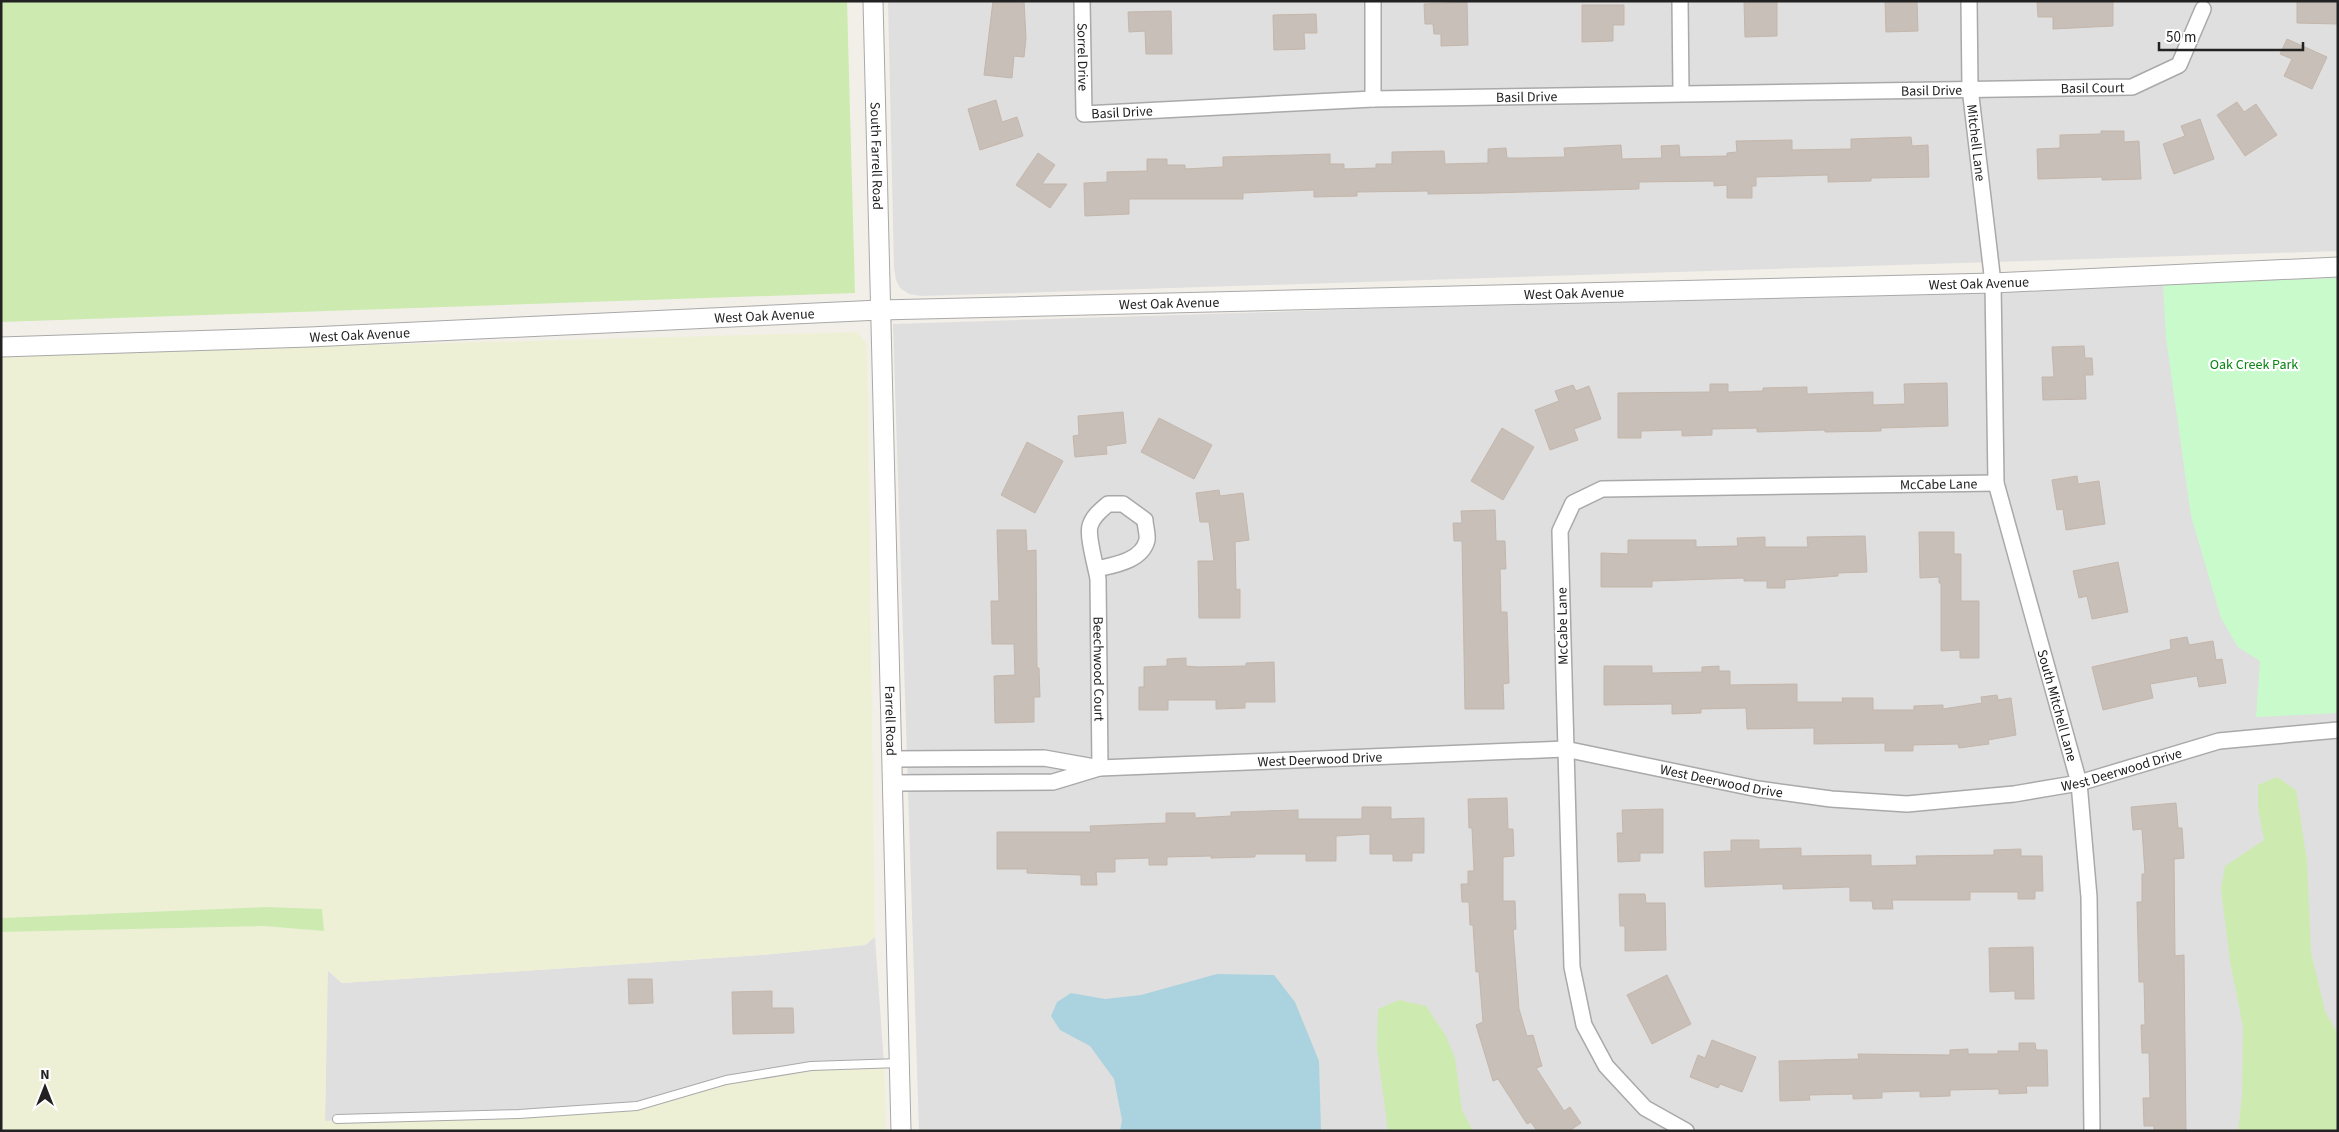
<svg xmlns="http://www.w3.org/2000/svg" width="2339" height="1132" font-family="'Source Sans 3',sans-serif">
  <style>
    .residential { fill: #e0dfdf }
    .farmland { fill: #eef0d5 }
    .grass { fill: #cdebb0 }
    .park { fill: #c8facc }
    .water { fill: #aad3df }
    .building { fill: #c7bfb8; stroke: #c4b6ab }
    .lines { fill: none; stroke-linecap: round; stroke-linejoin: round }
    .service-casing { stroke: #a9a9a9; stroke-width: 10 }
    .minor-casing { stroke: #a9a9a9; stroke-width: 18 }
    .tertiary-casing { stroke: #a9a9a9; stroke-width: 21 }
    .service { stroke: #fff; stroke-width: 8 }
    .minor { stroke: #fff; stroke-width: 15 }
    .tertiary { stroke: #fff; stroke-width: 19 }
    .labels { text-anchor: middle; stroke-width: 4.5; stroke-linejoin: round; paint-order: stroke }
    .street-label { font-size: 14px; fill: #222; stroke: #fff }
    .park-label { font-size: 14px; fill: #0c8416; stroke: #fff }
  </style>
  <rect width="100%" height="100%" fill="#f2efe9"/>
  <path class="residential" d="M888 1H2338V251L921 296 909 294 900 288 896 280 894 268Z
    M2338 278V1131H919L893 324Z
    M875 937 884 1064 637 1106 325 1121 327 970 342 983 761 955 865 945Z"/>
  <path class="farmland" d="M858 332 867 345 875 937 865 945 761 955 342 983 328 970 325 1121 637 1106 726 1080 811 1066 884 1064 886 1131H1V932L263 926 324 931 321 909 266 907 1 918V355Z"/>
  <path class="grass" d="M1 1H847L855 293 1 322Z
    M2277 777 2296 790 2307 860 2311 952 2325 1011 2338 1034V1131H2238L2242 1096 2243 1027 2230 961 2221 889 2225 866 2264 840 2258 808V785Z
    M266 907 322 909 324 931 263 926 1 932V918Z
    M1399 1000 1426 1006 1446 1036 1455 1058 1462 1110 1473 1131H1388L1377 1048 1378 1009Z"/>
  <path class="park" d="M2338 278V713L2256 717 2260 661 2238 647 2221 618 2191 516 2166 338 2163 284Z"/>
  <path class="water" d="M1217 974 1274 975 1295 1002 1319 1061 1321 1131H1120L1122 1120 1114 1079 1090 1046 1060 1030 1051 1016 1057 1002 1071 993 1105 999 1141 995Z"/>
  <path class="building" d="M993 1H1024L1026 38 1024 57 1014 56 1012 78 984 75Z
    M1744 1H1777V36L1745 37Z
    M1885 1H1917L1918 31 1886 32Z
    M2037 1H2113V26L2053 29V17H2038Z
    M2297 1H2338V24L2297 23Z
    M1467 2 1468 45 1441 46V34H1434L1433 24H1425L1424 4Z
    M1582 5H1624V25H1613V41L1582 42Z
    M1171 11 1172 54H1146L1145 31 1129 32 1128 12Z
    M1316 14 1317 33H1304L1305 49 1274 50 1273 15Z
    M2287 39 2327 57 2312 89 2284 76 2292 59 2280 54Z
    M996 100 1002 122 1017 117 1023 136 980 150 968 109Z
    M2237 102 2244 112 2256 104 2277 135 2245 156 2217 115Z
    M2200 119 2214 159 2174 174 2163 144 2185 136 2181 126Z
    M2101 131H2124V142L2139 141 2141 179 2102 180V177L2038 179 2037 149 2060 148V135L2101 134Z
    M1911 137 1912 146 1928 145 1929 177 1871 178V181L1828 182V175L1756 177V186H1752V198H1727V185L1714 186V181L1639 182V189L1489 193 1428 194V191L1357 192V196L1314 197V190L1243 193V199H1129V214L1085 216 1084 183 1107 182V172L1147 171V159H1167V165H1185V169L1223 167V157L1330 154V164H1344V169L1376 168V164H1392V152L1444 151 1445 164 1488 163V149L1506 148 1507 158H1523L1565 157 1564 148 1621 145 1622 159 1662 158 1661 146 1679 145 1680 157 1727 156V153L1737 152 1736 141 1792 140V150L1851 149V139Z
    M1038 153 1055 165 1042 184H1067L1050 208 1016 185Z
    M2084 346 2085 358H2092L2093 375H2085L2086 399 2043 400 2042 377H2054L2052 347Z
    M1947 383 1948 426 1881 428V431L1825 432V430L1757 432V428L1712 429V435L1682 436V430L1641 431V438H1618V393L1710 392V384H1728V392L1763 391V388L1807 387V394L1873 392V405L1905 404 1904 384Z
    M1573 385 1576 391 1589 386 1601 419 1574 429 1578 440 1550 450 1535 410 1559 401 1555 391Z
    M1123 412 1126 443 1106 446 1107 454 1075 457 1073 436 1079 435 1078 416Z
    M1159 418 1212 445 1194 479 1141 452Z
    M1502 428 1534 447 1503 500 1471 481Z
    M1027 442 1063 461 1035 513 1001 495Z
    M2077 476 2078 484 2099 481 2105 524 2066 530 2063 509 2057 510 2052 480Z
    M1219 490 1220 496 1243 493 1249 540 1235 542 1236 590 1240 589V618H1199L1198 561H1214L1209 522H1200L1196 493Z
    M1495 510 1496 541H1505L1506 569H1500L1501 612H1507L1509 683 1503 684 1504 709H1465L1462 541H1454L1453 523H1462L1461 511Z
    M997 530H1026L1027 551 1036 550 1037 668H1039L1040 697H1034V722L995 723 994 676 1015 675 1014 644H992L991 601H999Z
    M1919 532H1954V554H1961V601H1979V658H1960V650L1941 651V583H1939V577L1920 578Z
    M1865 536 1867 572 1838 573V576L1785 580V588H1767V581H1744V578L1652 581V587H1601V553L1628 554V540H1696V547L1738 546 1737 538 1765 537V547H1808L1807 537Z
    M2118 562 2128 612 2092 619 2087 596 2079 598 2073 571Z
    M2187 637 2189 645 2213 641 2216 660 2222 659 2226 683 2199 687 2197 676 2150 684 2153 698 2103 710 2092 667 2171 649 2170 640Z
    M1186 658V666L1198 667 1246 666V663L1274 662 1275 702H1245V708L1216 709V700H1168V710H1139V687H1144V667L1167 666V659Z
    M1604 666H1652V673L1702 672V667L1719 666V671H1730V685L1797 684V702H1843L1842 698H1873V710H1914V706L1943 705V709L1982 703 1981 697 1997 695 1998 700 2011 698 2016 735 1988 740 1989 744 1959 748 1958 744 1913 745V751H1885V743L1814 744V728L1747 729 1746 708 1701 709V713L1672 714V704L1604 705Z
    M1507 798 1508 829H1513L1514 856 1503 857V901H1515L1516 929 1513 930 1519 1009 1527 1036 1533 1035 1542 1066 1536 1068 1564 1111 1570 1107 1581 1123 1569 1131H1537L1531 1122 1527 1124 1498 1079 1493 1081 1476 1025 1483 1022 1479 972H1476L1473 925H1470L1469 902H1462L1461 884H1468V871H1474L1472 828H1469L1468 799Z
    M2176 803 2178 828H2182L2184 858 2174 859 2175 956 2184 955 2186 1131H2154V1126H2144L2143 1098H2150L2149 1053H2142L2141 1025H2145L2144 982H2139L2137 902H2142V874H2145L2142 829 2133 830 2131 807Z
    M1362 807H1391V819L1424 818V853H1412V861H1393V854H1370V834L1336 836V861H1306V854H1255V857L1211 858V856L1167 857V865H1149V858L1115 859V872H1096L1097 885H1081V875L1027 873V869H997V832H1091L1090 826 1166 823V813H1195V818L1231 816V812L1298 810V819H1362Z
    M1663 809V853H1640V861L1618 862 1617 833H1623L1622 810Z
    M1731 840H1759V849L1801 848V856L1871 855V866L1917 865 1916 856 1994 855V850L2021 849V856H2042L2043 891H2035V899H2018V892H1970V900H1892L1893 909H1873L1872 901H1850V887L1783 889V884L1705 887 1704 852 1731 851Z
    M1619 894H1645L1646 903H1665L1666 950 1625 951V926H1620Z
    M2033 947 2034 999H2015V991L1990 992 1989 948Z
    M1667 975 1691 1024 1652 1044 1627 995Z
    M628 979H652L653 1003 629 1004Z
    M772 991V1008H793L794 1033 733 1034 732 992Z
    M1712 1040 1756 1057 1742 1092 1720 1084 1718 1088 1690 1077 1698 1055 1705 1058Z
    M2019 1043H2035L2036 1050H2047L2048 1086H2026L2027 1093 1999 1094V1089L1950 1090V1096L1920 1097V1091L1882 1092V1098L1853 1099V1094L1809 1095 1810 1100 1780 1101 1779 1061 1859 1059 1858 1054 1950 1055V1050L1968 1049V1054H1998V1051H2019Z"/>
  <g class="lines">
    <defs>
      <path id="service" d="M337 1119 519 1114 637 1106 726 1080 811 1066 900 1063"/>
      <g id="minor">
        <path id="s1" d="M1082 1 1084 114 1373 99 2132 87 2179 65 2203 9"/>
        <path d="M1373 1V99"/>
        <path d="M1680 1 1681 93"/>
        <path id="s2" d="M1969 1 1970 88 1993 283 1996 483 2079 783 2089 897 2092 1131"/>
        <path id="s3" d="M1097 569C1114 565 1142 561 1147 540 1148 534 1145 526 1145 520L1123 504H1108C1101 510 1093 516 1090 526 1087 536 1096 567 1098 579L1100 768"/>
        <path id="s4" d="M892 759 1044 758 1100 768 1565 749 1758 789 1831 799 1907 804 2014 794 2079 783 2219 741 2338 730"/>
        <path d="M893 783 1053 782 1096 769"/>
        <path id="s5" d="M1686 1131 1645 1108 1606 1066 1584 1025 1572 967 1560 531 1573 503 1602 489 1996 483"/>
      </g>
      <g id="tertiary">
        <path id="s6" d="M873 1 901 1131"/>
        <path id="s7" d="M1 347 310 337 880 310 1993 283 2338 267"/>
      </g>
    </defs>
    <use href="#service" class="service-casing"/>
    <use href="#minor" class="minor-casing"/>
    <use href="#tertiary" class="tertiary-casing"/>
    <use href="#service" class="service"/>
    <use href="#minor" class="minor"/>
    <use href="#tertiary" class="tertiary"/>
  </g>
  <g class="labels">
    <g class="street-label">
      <text dy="5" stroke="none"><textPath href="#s1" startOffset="56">Sorrel Drive</textPath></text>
      <text dy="5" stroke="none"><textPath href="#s1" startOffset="1122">Basil Court</textPath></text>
      <text dy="5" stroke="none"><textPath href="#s1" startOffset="961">Basil Drive</textPath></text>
      <text dy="5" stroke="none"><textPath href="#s1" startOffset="556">Basil Drive</textPath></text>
      <text dy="5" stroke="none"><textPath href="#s1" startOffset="151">Basil Drive</textPath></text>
      <text dy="5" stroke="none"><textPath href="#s2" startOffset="142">Mitchell Lane</textPath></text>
      <text dy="5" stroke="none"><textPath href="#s6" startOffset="155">South Farrell Road</textPath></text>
      <text dy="5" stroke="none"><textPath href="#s7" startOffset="1979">West Oak Avenue</textPath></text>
      <text dy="5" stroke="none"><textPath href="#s7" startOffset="1574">West Oak Avenue</textPath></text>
      <text dy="5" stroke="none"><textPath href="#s7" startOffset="1169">West Oak Avenue</textPath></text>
      <text dy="5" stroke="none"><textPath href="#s7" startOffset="764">West Oak Avenue</textPath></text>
      <text dy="5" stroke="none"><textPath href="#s7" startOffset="359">West Oak Avenue</textPath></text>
      <text dy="5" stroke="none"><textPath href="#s5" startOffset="1046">McCabe Lane</textPath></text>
      <text transform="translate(1562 626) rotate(-91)" y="5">McCabe Lane</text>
      <text dy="5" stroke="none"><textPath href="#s3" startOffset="296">Beechwood Court</textPath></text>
      <text dy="5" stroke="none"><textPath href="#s2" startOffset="714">South Mitchell Lane</textPath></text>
      <text dy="5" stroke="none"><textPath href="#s6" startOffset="720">Farrell Road</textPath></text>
      <text dy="5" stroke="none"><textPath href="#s4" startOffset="429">West Deerwood Drive</textPath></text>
      <text dy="5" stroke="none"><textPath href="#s4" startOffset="1239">West Deerwood Drive</textPath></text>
      <text dy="5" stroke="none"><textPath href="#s4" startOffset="834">West Deerwood Drive</textPath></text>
    </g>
    <g class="park-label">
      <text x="2254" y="369">Oak Creek Park</text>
    </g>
  </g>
  <rect width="2339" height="1132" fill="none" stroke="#222222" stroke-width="5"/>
  <g transform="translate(45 1087)" stroke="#ffffff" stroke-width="4" paint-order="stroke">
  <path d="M0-4L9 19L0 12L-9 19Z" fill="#222222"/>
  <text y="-8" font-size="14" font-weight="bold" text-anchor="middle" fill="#222222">N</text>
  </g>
  <path d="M2159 42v8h144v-8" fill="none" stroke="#222222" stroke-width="2.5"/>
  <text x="2166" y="42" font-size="15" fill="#222222" stroke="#ffffff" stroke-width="4" paint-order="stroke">50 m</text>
</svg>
